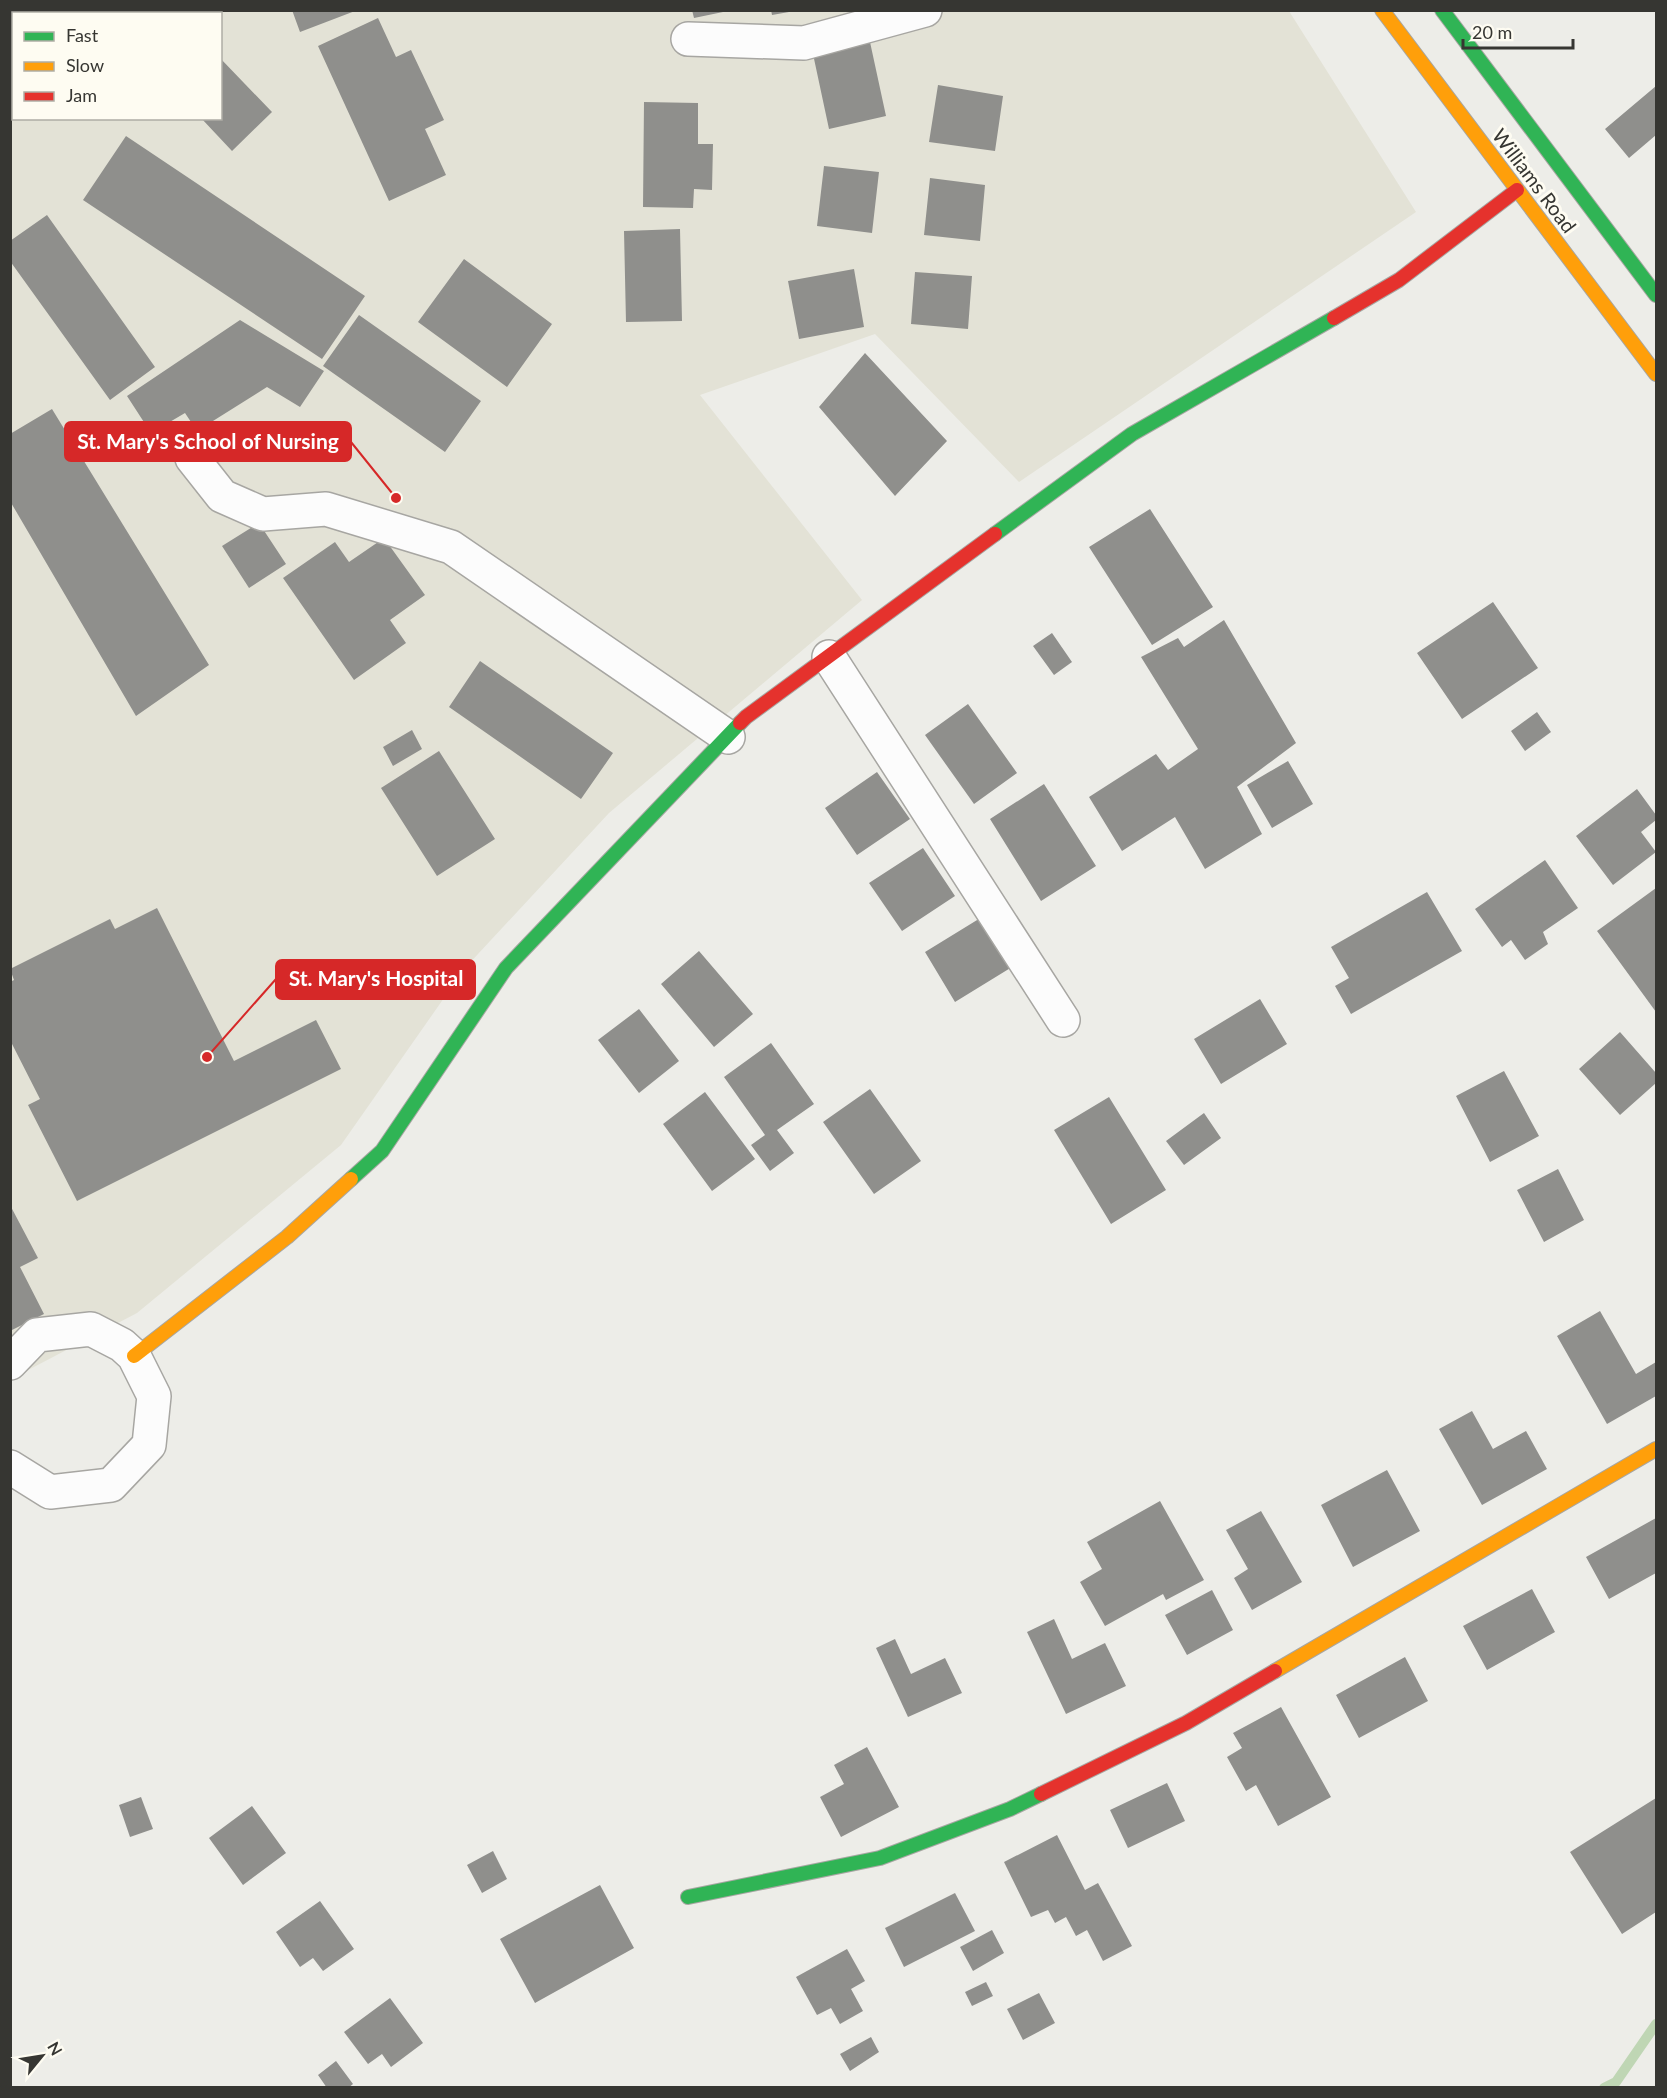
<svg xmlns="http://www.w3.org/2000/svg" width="1667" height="2098" font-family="Lato,sans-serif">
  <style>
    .built { fill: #e3e2d6; fill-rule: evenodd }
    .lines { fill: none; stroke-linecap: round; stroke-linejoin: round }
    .stream { stroke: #bfd6b4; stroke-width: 10 }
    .building { fill: #8f8f8c }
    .street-casing { stroke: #a7a6a2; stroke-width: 36 }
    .fast-casing { stroke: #a7a6a2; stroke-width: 16 }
    .slow-casing { stroke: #a7a6a2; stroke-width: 16 }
    .jam-casing { stroke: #a7a6a2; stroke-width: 16 }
    .street { stroke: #fcfcfc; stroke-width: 33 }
    .fast { stroke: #30b455; stroke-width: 14 }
    .slow { stroke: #ff9f0a; stroke-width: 14 }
    .jam { stroke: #e5322d; stroke-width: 14 }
    .labels { text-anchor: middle; stroke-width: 6; stroke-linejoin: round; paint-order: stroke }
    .street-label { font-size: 20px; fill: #363632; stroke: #fefcf2 }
    .leader { fill: none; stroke: #d62828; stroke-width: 2 }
    .callout-dot { fill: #d62828; stroke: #fefcf2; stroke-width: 2 }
    .callout { fill: #d62828; stroke: #d62828; stroke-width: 2 }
    .callout-label { font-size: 21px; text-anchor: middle; font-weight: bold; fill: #fff }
  </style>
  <rect width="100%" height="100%" fill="#edede8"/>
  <path class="built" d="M11 11H1289L1416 212 1019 482 875 334 700 395 862 600 609 813 465 968 341 1145 137 1313 11 1379ZM14 14H220V118H14Z"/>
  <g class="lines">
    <path class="stream" d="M1604 2088 1616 2082 1656 2024"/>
  </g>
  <path class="building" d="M11 10H94L91 14H14Z
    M154 10H175L177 14H151Z
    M292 10H355V11L300 32Z
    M692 10H723V12L694 18Z
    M771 10H789V12L772 15Z
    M378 18 396 57 411 50 444 120 425 129 446 175 389 201 318 46Z
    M10 30 14 33V84L10 87Z
    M870 42 886 116 829 129 813 54Z
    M220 58 272 112 232 151 201 118H220Z
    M938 85 1003 96 995 151 929 142Z
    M1656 86V135L1629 158 1605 129Z
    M644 102 698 103V144H713L712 190 694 189 693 208 643 207Z
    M126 136 365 296 322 359 83 200Z
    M824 166 879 172 872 233 817 226Z
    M930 178 985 185 980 241 924 235Z
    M47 215 155 367 110 400 10 261V241Z
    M680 229 682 321 626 322 624 231Z
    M464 259 552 324 507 387 418 322Z
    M854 269 864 327 799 339 788 281Z
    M915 272 972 276 968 329 911 324Z
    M359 315 481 401 445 452 323 366Z
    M240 320 324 371 300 407 267 387 197 431 185 413 151 433 127 396Z
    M865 353 947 441 895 496 819 407Z
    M52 409 209 665 136 716 10 501V434Z
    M1150 509 1213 607 1152 645 1089 547Z
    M259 523 286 564 249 588 222 546Z
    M384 538 425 595 390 620 406 643 354 680 283 578 335 542 349 562Z
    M1493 602 1538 668 1462 719 1417 653Z
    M1224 620 1296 743 1237 787 1262 834 1205 869 1175 817 1122 851 1089 797 1156 754 1168 770 1198 749 1141 657 1178 638 1184 647Z
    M1052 633 1072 662 1054 675 1033 646Z
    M480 661 613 753 581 799 449 707Z
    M968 704 1017 773 974 804 925 735Z
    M1537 712 1551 732 1525 751 1511 731Z
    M412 730 422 749 393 766 383 747Z
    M439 751 495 839 437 876 381 788Z
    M1288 761 1313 804 1272 828 1247 785Z
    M877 772 910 819 857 855 825 808Z
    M1044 784 1096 866 1041 901 990 819Z
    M1637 789 1656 815V820L1641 832 1656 852 1613 885 1576 836Z
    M923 848 955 896 902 931 869 883Z
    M1545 860 1578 908 1543 932 1548 944 1525 960 1511 940 1502 947 1475 909Z
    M1656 888V1012L1597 931Z
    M1427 892 1462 951 1351 1014 1335 986 1349 978 1331 947Z
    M157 908 234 1061 316 1020 341 1069 77 1201 28 1105 40 1099 10 1040V982L14 980 10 969 110 919 115 929Z
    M982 917 1012 967 955 1002 925 952Z
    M699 951 753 1014 714 1047 661 984Z
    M1260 999 1287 1044 1221 1084 1194 1039Z
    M639 1009 679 1061 639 1093 598 1040Z
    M1620 1032 1656 1073V1083L1620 1115 1579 1069Z
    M771 1043 814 1104 777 1130 794 1153 770 1171 751 1145 765 1135 724 1077Z
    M1504 1071 1539 1136 1490 1162 1456 1096Z
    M870 1089 921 1161 874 1194 823 1122Z
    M705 1092 755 1159 712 1191 663 1124Z
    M1109 1097 1166 1190 1111 1224 1054 1130Z
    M1204 1113 1221 1138 1184 1165 1166 1141Z
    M1558 1169 1584 1220 1544 1242 1517 1190Z
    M10 1205 38 1258 20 1267 44 1314 10 1331Z
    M1600 1311 1636 1374 1656 1362V1396L1607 1424 1557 1336Z
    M1472 1411 1493 1449 1526 1431 1547 1469 1482 1505 1439 1429Z
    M1387 1470 1420 1531 1353 1567 1321 1505Z
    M1160 1501 1204 1580 1166 1600 1163 1594 1105 1626 1080 1582 1102 1569 1087 1542Z
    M1261 1511 1302 1582 1252 1610 1234 1578 1248 1569 1226 1530Z
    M1656 1518V1573L1609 1599 1586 1557Z
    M1532 1589 1555 1632 1487 1670 1463 1626Z
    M1212 1590 1233 1630 1187 1655 1165 1615Z
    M1054 1619 1072 1659 1105 1643 1126 1686 1066 1714 1027 1632Z
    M895 1639 911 1674 945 1658 962 1693 908 1717 876 1648Z
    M1405 1657 1428 1701 1359 1738 1336 1695Z
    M1281 1707 1331 1797 1278 1826 1256 1785 1246 1791 1227 1757 1242 1748 1233 1733Z
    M867 1747 899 1807 841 1837 820 1797 844 1784 834 1765Z
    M1167 1783 1185 1821 1128 1848 1110 1810Z
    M141 1797 153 1829 130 1837 119 1805Z
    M1656 1798V1912L1622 1934 1570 1852Z
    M252 1806 286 1853 243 1885 209 1838Z
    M1057 1835 1085 1890 1098 1883 1132 1946 1103 1961 1087 1930 1076 1936 1066 1917 1055 1923 1048 1910 1031 1917 1004 1862Z
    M493 1851 507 1879 482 1893 467 1865Z
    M600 1885 634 1948 535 2003 500 1939Z
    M955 1893 975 1931 904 1967 885 1928Z
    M320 1901 354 1949 323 1971 313 1958 300 1967 276 1932Z
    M992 1930 1004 1953 973 1971 960 1947Z
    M847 1949 865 1981 851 1989 863 2011 840 2024 831 2008 817 2015 796 1977Z
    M986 1982 993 1996 972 2006 965 1992Z
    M1039 1993 1055 2023 1023 2040 1007 2009Z
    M390 1998 423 2043 391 2067 382 2054 368 2064 344 2032Z
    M871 2037 879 2052 850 2071 840 2054Z
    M336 2061 353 2084 348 2088H327L318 2075Z"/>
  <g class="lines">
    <defs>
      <path id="street" d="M688 39 804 43 925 10
        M192 458 222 496 263 514 326 509 451 547 728 737
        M829 657 1063 1020
        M10 1363 37 1335 91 1329 122 1345 134 1356 154 1396 149 1445 111 1485 50 1492 10 1467"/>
      <path id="fast" d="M1442 10 1656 295
        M995 534 1132 434 1334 318
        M351 1179 382 1151 506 968 740 723
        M688 1897 880 1858 1010 1809 1041 1794"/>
      <path id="slow" d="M1382 10 1656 374
        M134 1356 287 1237 351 1179
        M1275 1671 1656 1449"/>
      <path id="jam" d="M1334 318 1399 280 1517 190
        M740 723 746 717 995 534
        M1041 1794 1186 1723 1275 1671"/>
    </defs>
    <use href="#street" class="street-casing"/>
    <use href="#fast" class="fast-casing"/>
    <use href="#slow" class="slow-casing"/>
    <use href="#jam" class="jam-casing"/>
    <use href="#street" class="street"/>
    <use href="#fast" class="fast"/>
    <use href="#slow" class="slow"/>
    <use href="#jam" class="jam"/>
  </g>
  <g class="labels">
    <g class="street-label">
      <text transform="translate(1534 181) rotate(53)" y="7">Williams Road</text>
    </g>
  </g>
  <path class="leader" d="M396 498L351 442M207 1057L276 979"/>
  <g class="callout-dot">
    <circle cx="396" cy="498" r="6"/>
    <circle cx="207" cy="1057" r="6"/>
  </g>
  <g class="callout">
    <rect x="65" y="422" width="286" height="39" rx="6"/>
    <rect x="276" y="960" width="199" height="39" rx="6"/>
  </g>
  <g class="callout-label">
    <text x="208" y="449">St. Mary's School of Nursing</text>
    <text x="376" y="986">St. Mary's Hospital</text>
  </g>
  <rect width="1667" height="2098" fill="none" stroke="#363632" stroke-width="24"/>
  <rect x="12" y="12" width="210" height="108" fill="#fefcf2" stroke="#aeada5" stroke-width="1.5"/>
  <rect x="24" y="32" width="30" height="9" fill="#30b455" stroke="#aeada5" stroke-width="1.5"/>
  <text x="66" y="42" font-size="18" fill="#363632">Fast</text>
  <rect x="24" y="62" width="30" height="9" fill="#ff9f0a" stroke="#aeada5" stroke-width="1.5"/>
  <text x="66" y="72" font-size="18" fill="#363632">Slow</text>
  <rect x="24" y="92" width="30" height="9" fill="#e5322d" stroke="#aeada5" stroke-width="1.5"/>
  <text x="66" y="102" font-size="18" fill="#363632">Jam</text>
  <g transform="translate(42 2056) rotate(60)" stroke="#fefcf2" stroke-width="4.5" paint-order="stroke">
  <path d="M0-4.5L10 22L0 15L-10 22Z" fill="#363632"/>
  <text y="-9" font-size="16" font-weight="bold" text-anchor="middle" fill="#363632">N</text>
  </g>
  <path d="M1463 39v9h110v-9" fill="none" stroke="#363632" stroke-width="3"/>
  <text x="1472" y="39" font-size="18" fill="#363632" stroke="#fefcf2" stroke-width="4.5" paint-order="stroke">20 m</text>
</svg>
